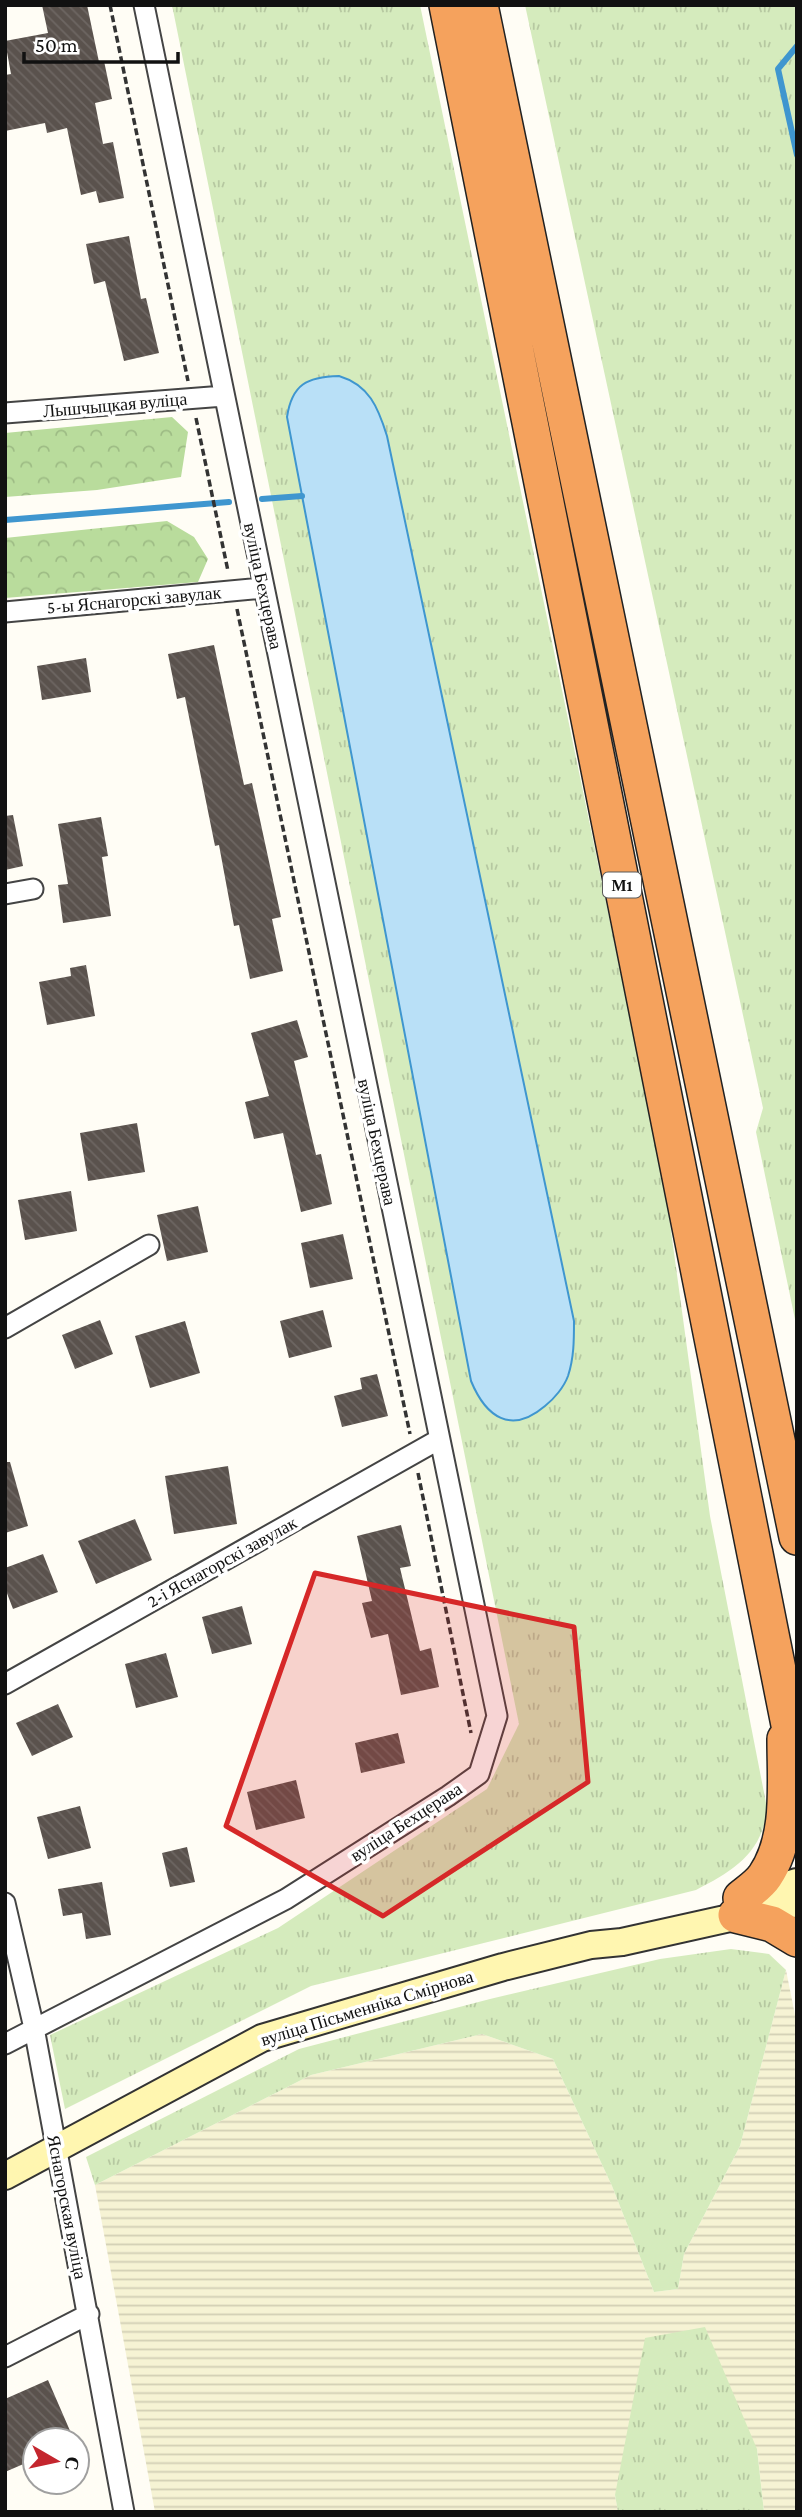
<svg xmlns="http://www.w3.org/2000/svg" width="802" height="2517" font-family="'Crimson Pro',serif">
  <style>
    .farmland { fill: url(#farmland-rules) }
    .grass { fill: url(#grass-tufts) }
    .forest { fill: url(#forest-crowns) }
    .water { fill: #b9e0f7; stroke: #3f96cf; stroke-width: 2 }
    .lines { fill: none; stroke-linecap: round; stroke-linejoin: round }
    .stream { stroke: #3f96cf; stroke-width: 6 }
    .building { fill: url(#building-back-hatch) }
    .street-casing { stroke: #444; stroke-width: 23 }
    .secondary-casing { stroke: #333; stroke-width: 30 }
    .highway-casing { stroke: #222; stroke-width: 38 }
    .path { stroke: #333; stroke-width: 3.5; stroke-dasharray: 7 3.5; stroke-linecap: butt }
    .street { stroke: #fff; stroke-width: 19 }
    .secondary { stroke: #fff6b0; stroke-width: 26 }
    .highway { stroke: #f5a25d; stroke-width: 35 }
    .marked { fill: #d62828; fill-opacity: 0.2; stroke: #d62828; stroke-width: 5; stroke-linejoin: round }
    .labels { text-anchor: middle; stroke-width: 7; stroke-linejoin: round; paint-order: stroke }
    .shield { fill: #fff; stroke: #585858; stroke-width: 2 }
    .shield-label { font-size: 16px; font-weight: bold; fill: #111 }
    .street-label { font-size: 18px; fill: #111; stroke: #fff }
  </style>
  <defs>
    <pattern id="farmland-rules" width="6" height="5" patternUnits="userSpaceOnUse" patternTransform="scale(1.75)"><rect width="6" height="5" fill="#f6f3d4"/><path d="M0 2.5h6" fill="none" stroke="#d2cfb5"/></pattern>
    <pattern id="grass-tufts" width="24" height="20" patternUnits="userSpaceOnUse" patternTransform="scale(1.75)"><rect width="24" height="20" fill="#d5ebbd"/><path d="M3 7l-1-3M5 7V3M7 7l1-3M15 17l-1-3M17 17v-4M19 17l1-3" fill="none" stroke="#b6c8a1"/></pattern>
    <pattern id="forest-crowns" width="20" height="18" patternUnits="userSpaceOnUse" patternTransform="scale(1.75)"><rect width="20" height="18" fill="#b9dc9c"/><path d="M2 6a3 3 0 1 1 6 0M12 15a3 3 0 1 1 6 0" fill="none" stroke="#9ebc85"/></pattern>
    <pattern id="building-back-hatch" width="6" height="6" patternUnits="userSpaceOnUse" patternTransform="scale(1.75)"><rect width="6" height="6" fill="#5a524d"/><path d="M-1 5l2 2M0 0l6 6M5-1l2 2" fill="none" stroke="#6d6662"/></pattern>
  </defs>
  <rect width="100%" height="100%" fill="#fffdf5"/>
  <path class="farmland" d="M786 1970 797 2025V2512H764L757 2449 615 2495 618 2512H155L95 2185 311 2075 482 2034 553 2059 612 2186 654 2292 678 2289 684 2254 740 2146Z"/>
  <path class="grass" d="M172 5H420L665 1187 710 1516 767 1808C763 1853 733 1871 696 1890L311 1986 65 2109 50 2035 278 1928 487 1789 519 1724Z
    M525 5H797V1329L756 1132 763 1108Z
    M731 1949 769 1954 786 1970 740 2146 684 2254 678 2289 654 2292 612 2186 553 2059 482 2034 311 2075 95 2185 86 2157 299 2049 490 1999 660 1959Z
    M705 2327 757 2449 764 2512H618L615 2495 645 2338Z"/>
  <path class="forest" d="M172 417 188 432 181 477 97 490 5 497V433Z
    M167 521 194 537 208 559 198 582 5 598V538Z"/>
  <path class="water" d="M339 376C369 385 378 407 387 436L574 1321C574 1340 574 1358 568 1376 564 1387 554 1399 545 1406 511 1435 486 1417 471 1381L287 417C292 384 307 377 339 376Z"/>
  <g class="lines">
    <path class="stream" d="M797 46 778 69 797 155
      M262 499 302 496
      M5 520 229 502"/>
  </g>
  <path class="building" d="M42 5H87L99 62 104 61 112 99 95 103 103 144 113 142 124 198 99 203 96 191 81 195 67 128 47 133 45 123 5 131V75L11 74 5 41 48 33Z
    M129 236 141 299 146 298 159 353 124 361 105 281 94 284 86 244Z
    M214 645 244 785 252 783 281 917 272 919 283 971 250 979 239 925 234 926 219 845 215 846 185 697 177 699 168 654Z
    M86 658 91 692 42 700 37 666Z
    M13 815 23 866 5 870V816Z
    M101 817 108 856 102 857 111 916 63 923 58 885 68 884 58 824Z
    M86 965 95 1016 47 1025 39 982 71 976 70 968Z
    M297 1020 308 1057 294 1061 316 1155 321 1154 332 1204 301 1212 283 1133 254 1139 245 1102 269 1096 251 1033Z
    M137 1123 145 1172 88 1181 80 1133Z
    M71 1191 77 1231 25 1240 18 1200Z
    M198 1206 208 1252 167 1261 157 1215Z
    M343 1234 353 1279 310 1288 301 1243Z
    M323 1310 332 1347 289 1358 280 1321Z
    M100 1320 113 1354 75 1369 62 1335Z
    M185 1321 200 1373 150 1388 135 1336Z
    M377 1374 388 1416 342 1427 334 1396 362 1389 360 1378Z
    M5 1462H10L28 1526 5 1533Z
    M228 1466 237 1524 174 1534 165 1476Z
    M135 1519 152 1560 96 1584 78 1541Z
    M401 1525 411 1566 400 1568 420 1651 431 1648 439 1687 401 1695 388 1634 371 1638 362 1603 372 1601 357 1536Z
    M43 1554 58 1592 13 1609 5 1588V1568Z
    M242 1606 252 1644 212 1654 202 1617Z
    M166 1653 178 1697 136 1708 125 1664Z
    M58 1704 73 1737 32 1756 16 1723Z
    M398 1733 405 1763 361 1773 355 1743Z
    M296 1780 305 1818 256 1830 247 1792Z
    M80 1806 91 1848 48 1859 37 1817Z
    M187 1847 195 1882 170 1887 162 1853Z
    M102 1882 111 1935 86 1939 82 1913 63 1916 58 1889Z
    M48 2380 74 2440H35V2459L5 2472V2399Z"/>
  <g class="lines">
    <defs>
      <path id="street" d="M5 413 224 396
        M5 612 263 588
        M5 894 33 889
        M5 1328 149 1245
        M5 1684 438 1440
        M5 1903 34 2028 124 2512
        M5 2044 286 1899 448 1796 479 1774 497 1716 144 5
        M5 2357 89 2314"/>
      <path id="secondary" d="M746 1897 797 1882
        M5 2176 262 2038 503 1967 591 1945 622 1942 797 1903"/>
      <path id="highway" d="M447 5 797 1765
        M480 5 797 1537
        M741 1898C748 1892 759 1885 765 1876 791 1838 785 1784 785 1739
        M736 1915 772 1924 797 1939"/>
    </defs>
    <use href="#street" class="street-casing"/>
    <use href="#secondary" class="secondary-casing"/>
    <use href="#highway" class="highway-casing"/>
    <path class="path" d="M110 5 188 381
      M196 418 228 571
      M237 609 410 1434
      M418 1473 471 1733"/>
    <use href="#street" class="street"/>
    <use href="#secondary" class="secondary"/>
    <use href="#highway" class="highway"/>
  </g>
  <path class="marked" d="M315 1573 574 1627 588 1782 383 1916 226 1826Z"/>
  <g class="labels">
    <rect class="shield" x="603" y="872.5" width="38" height="25" rx="5"/>
    <g class="shield-label">
      <text x="622" y="891">М1</text>
    </g>
    <g class="street-label">
      <text transform="translate(115 405) rotate(-5)" y="6">Лышчыцкая вуліца</text>
      <text transform="translate(263 586) rotate(78)" y="6">вуліца Бехцерава</text>
      <text transform="translate(134 600) rotate(-5)" y="6">5-ы Яснагорскі завулак</text>
      <text transform="translate(377 1142) rotate(78)" y="6">вуліца Бехцерава</text>
      <text transform="translate(222 1562) rotate(-29)" y="6">2-і Яснагорскі завулак</text>
      <text transform="translate(406 1822) rotate(-33)" y="6">вуліца Бехцерава</text>
      <text transform="translate(367 2008) rotate(-17)" y="6">вуліца Пісьменніка Смірнова</text>
      <text transform="translate(67 2207) rotate(79)" y="6">Яснагорская вуліца</text>
    </g>
  </g>
  <rect width="802" height="2517" fill="none" stroke="#111111" stroke-width="14"/>
  <g transform="translate(56 2461) rotate(99)"><circle r="33" fill="#ffffff" stroke="#a0a0a0" stroke-width="2"/>
  <path d="M0-5L12 26L0 18L-12 26Z" fill="#c4262e"/>
  <text y="-10" font-size="19" font-weight="bold" text-anchor="middle" fill="#111111">С</text>
  </g>
  <path d="M24 52v10h154v-10" fill="none" stroke="#111111" stroke-width="3.5"/>
  <text x="35" y="52" font-size="21" fill="#111111" stroke="#ffffff" stroke-width="5" paint-order="stroke">50 m</text>
</svg>
